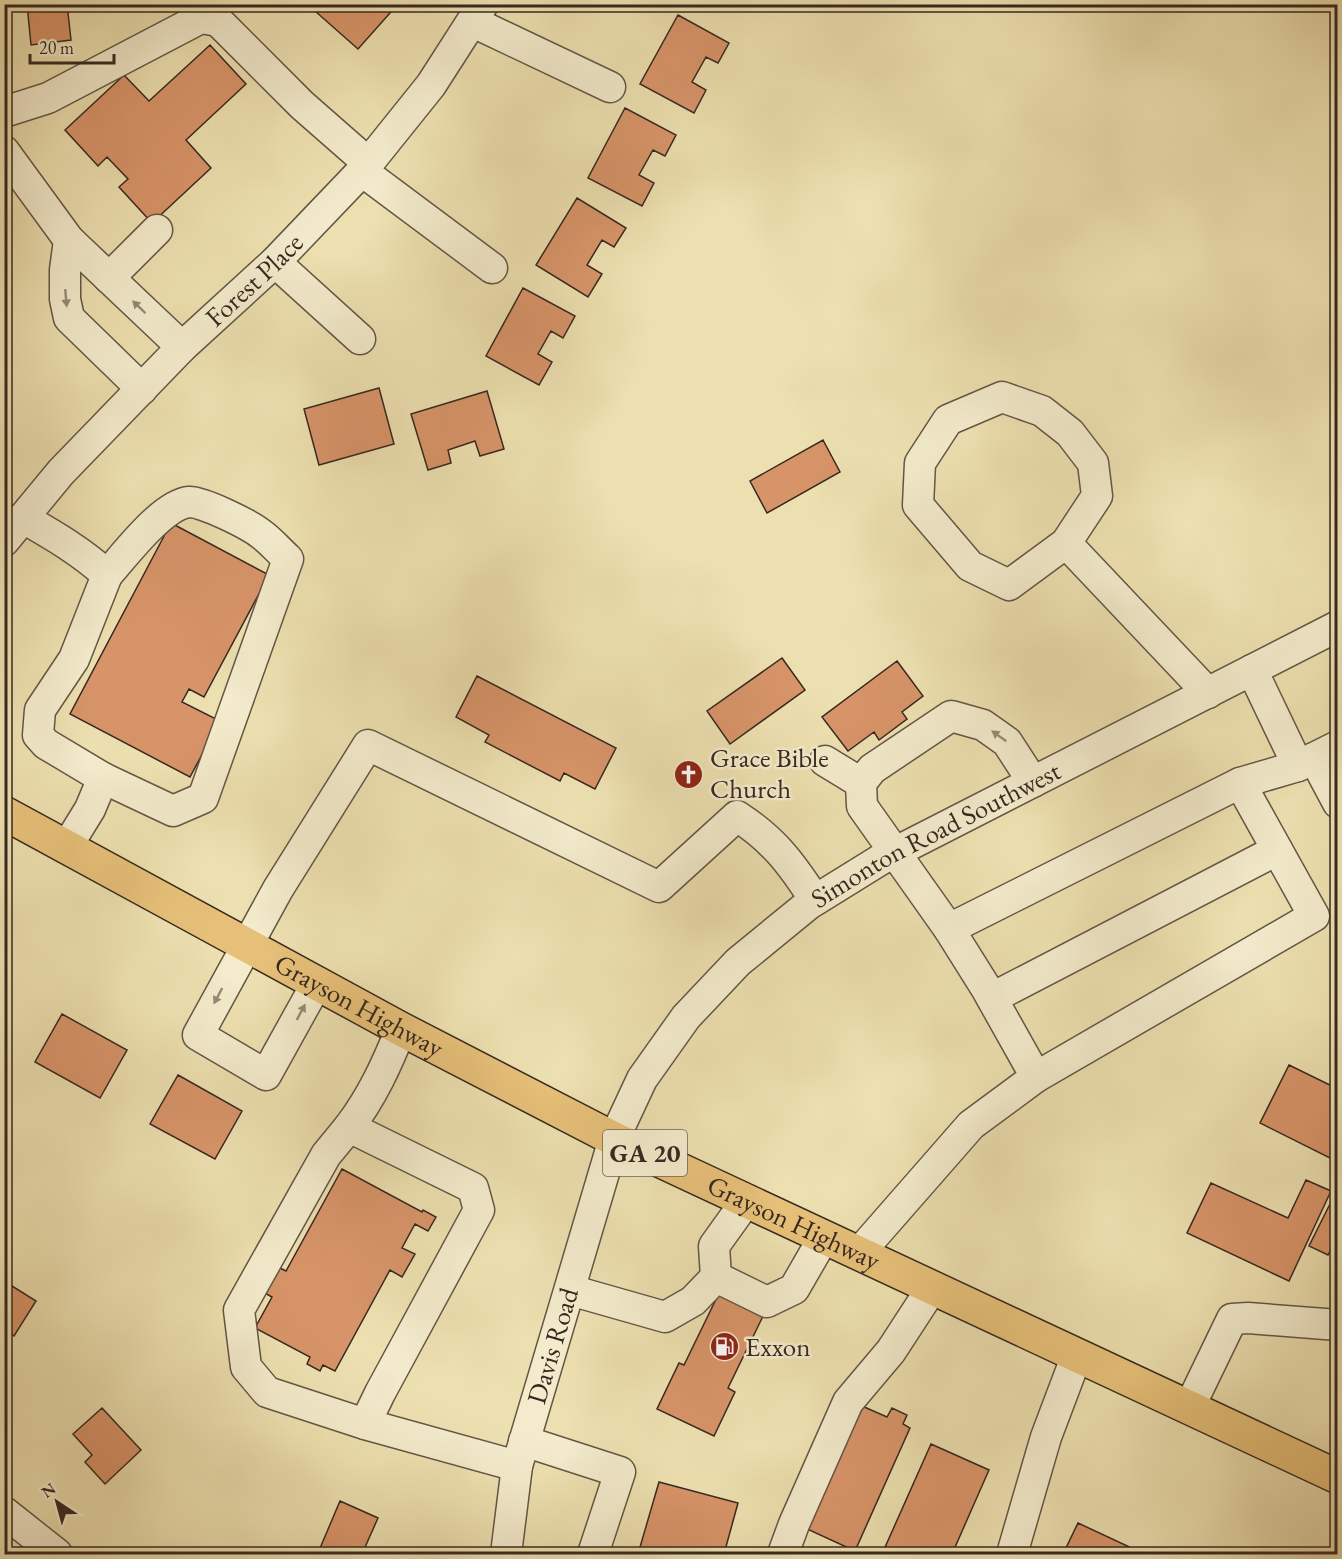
<svg xmlns="http://www.w3.org/2000/svg" width="1342" height="1559" font-family="'EB Garamond',serif">
  <style>
    .building { fill: #d89469; stroke: #362821; stroke-width: 1.5 }
    .lines { fill: none; stroke-linecap: round; stroke-linejoin: round }
    .minor-casing { stroke: #645645; stroke-width: 33 }
    .major-casing { stroke: #362821; stroke-width: 36 }
    .minor { stroke: #f3ebcc; stroke-width: 30 }
    .major { stroke: #e6c078; stroke-width: 33 }
    .oneway { fill: #948a76 }
    .labels { text-anchor: middle; stroke-width: 5; stroke-linejoin: round; paint-order: stroke }
    .shield { fill: #f3ebcc; stroke: #6f6254; stroke-width: 1.5 }
    .shield-label { font-size: 26px; font-weight: bold; fill: #362821 }
    .street-label { font-size: 27px; fill: #362821; stroke: #f3ebcc }
    .poi-label { font-size: 27px; fill: #362821; stroke: #f3ebcc; text-anchor: start }
  </style>
  <rect width="100%" height="100%" fill="#ede0b0"/>
  <filter id="stains"><feTurbulence type="fractalNoise" baseFrequency=".00333" numOctaves="4"/><feColorMatrix values="0 0 0 0 .2 0 0 0 0 .09 0 0 0 0 .02 0 0 0 .5 -.17"/></filter>
  <radialGradient id="worn" r=".72"><stop offset=".6" stop-color="#630" stop-opacity="0"/><stop offset="1" stop-color="#630" stop-opacity=".3"/></radialGradient>
  <path class="building" d="M27 4H67L71 40 31 45Z
    M321 4H398L358 49 315 11Z
    M678 15 729 43 718 63 706 57 692 82 706 90 694 113 640 84Z
    M210 45 246 84 186 140 211 168 152 223 119 187 128 179 107 157 98 166 65 130 124 75 149 101Z
    M625 108 676 135 665 156 653 150 639 175 654 183 642 206 588 178Z
    M577 198 626 228 614 247 602 240 587 265 602 274 588 297 536 265Z
    M523 288 575 316 563 338 551 331 538 354 552 362 539 385 486 356Z
    M379 388 394 444 319 465 304 409Z
    M487 391 504 449 480 456 475 441 448 450 451 463 428 470 411 414Z
    M823 440 840 472 767 513 750 481Z
    M171 523 269 575 204 697 189 689 182 702 220 721 190 777 70 714Z
    M782 658 805 690 730 744 707 711Z
    M897 661 923 696 902 712 907 719 879 740 874 732 848 751 822 717Z
    M477 676 616 748 595 789 564 773 560 781 485 742 489 735 456 717Z
    M62 1014 127 1050 100 1098 35 1062Z
    M1289 1065 1338 1089V1162L1260 1123Z
    M178 1075 242 1111 215 1159 150 1124Z
    M342 1169 422 1212 423 1210 436 1217 428 1231 415 1224 402 1248 415 1254 402 1277 390 1270 335 1371 323 1365 320 1371 307 1364 310 1357 255 1328 272 1297 256 1288 270 1263 286 1271Z
    M1306 1180 1331 1191 1289 1281 1187 1233 1211 1183 1288 1218Z
    M1334 1196 1338 1197V1238L1328 1255 1309 1246Z
    M4 1281 36 1301 14 1336 4 1330Z
    M721 1289 766 1310 728 1388 735 1392 714 1436 657 1409 679 1363 684 1365Z
    M862 1406 887 1417 892 1408 907 1415 903 1424 910 1428 855 1551 807 1529Z
    M102 1408 141 1450 105 1484 85 1462 92 1455 73 1434Z
    M931 1444 989 1470 952 1554H882Z
    M659 1482 738 1503 724 1554H638Z
    M340 1501 378 1518 362 1554H322L318 1553Z
    M1078 1523 1136 1550 1133 1554H1063Z"/>
  <g class="lines">
    <defs>
      <g id="minor">
        <path d="M473 22 610 87"/>
        <path d="M4 112 48 98 201 18 218 21 302 105 367 162"/>
        <path d="M4 151 69 240 182 347"/>
        <path d="M362 171 492 268"/>
        <path d="M69 240 65 270V299L69 318 142 389"/>
        <path d="M275 262 360 339"/>
        <path d="M109 278 157 230"/>
        <path d="M23 518C53 535 82 552 107 575L74 659 40 710 38 735 46 744 103 778 90 809 66 848"/>
        <path id="s1" d="M4 541 61 472 182 347 275 262 362 171 431 85 483 4"/>
        <path d="M1066 543 1097 496 1093 463 1070 433 1042 411 1002 397 948 420 920 463 918 505 970 566 1009 585 1066 543 1208 693"/>
        <path d="M1252 670 1298 766 1338 746"/>
        <path d="M1314 758 1338 803"/>
        <path d="M825 761 861 783"/>
        <path d="M103 778 173 811 203 798 288 559C279 551 271 541 261 534 250 525 202 501 189 502 162 505 125 555 107 575"/>
        <path d="M1033 782 1007 742 983 725 951 716 872 769 861 783 862 806 949 929 1240 783 1298 766"/>
        <path d="M317 983 266 1075 198 1035 278 889 368 745 659 887 737 816C774 840 791 863 815 900"/>
        <path d="M992 998 1277 850"/>
        <path d="M401 1029C387 1064 372 1097 349 1127L473 1188 479 1210 380 1393 365 1424 517 1466"/>
        <path d="M1036 1077 1314 916 1240 783"/>
        <path d="M349 1127 326 1155 239 1310 246 1367 267 1392 365 1424"/>
        <path d="M859 1253 971 1125 1036 1077 986 988 949 929"/>
        <path d="M716 1277 714 1246 747 1200"/>
        <path d="M570 1290 665 1317 693 1301 716 1277 767 1302 794 1289 824 1237"/>
        <path d="M1189 1408 1232 1319 1248 1318 1338 1325"/>
        <path d="M524 1441 620 1472 593 1554"/>
        <path d="M4 1512 57 1554"/>
        <path id="s2" d="M506 1554 517 1466 614 1139 642 1079 686 1017 738 962 809 904 880 860 1338 626"/>
        <path d="M783 1554 794 1524 848 1402 891 1351 932 1288"/>
        <path d="M1012 1554 1046 1437 1077 1355"/>
      </g>
      <g id="major">
        <path id="s3" d="M4 813 401 1029 614 1139 1338 1477"/>
      </g>
    </defs>
    <use href="#minor" class="minor-casing"/>
    <use href="#major" class="major-casing"/>
    <use href="#minor" class="minor"/>
    <use href="#major" class="major"/>
  </g>
  <defs><path id="oneway-solid" d="M-6-.8H1V-3.2L6.5 0L1 3.2V.8H-6Z" transform="scale(1.5)"/></defs>
  <g class="oneway">
    <use href="#oneway-solid" transform="translate(66 298) rotate(85)"/>
    <use href="#oneway-solid" transform="translate(139 307) rotate(-136)"/>
    <use href="#oneway-solid" transform="translate(999 736) rotate(-144)"/>
    <use href="#oneway-solid" transform="translate(218 996) rotate(118)"/>
    <use href="#oneway-solid" transform="translate(301 1012) rotate(-62)"/>
  </g>
  <defs>
    <symbol id="church-disc" viewBox="-11 -11 22 22"><circle r="9.5" fill="#8f2418" stroke="#f3ebcc"/><path d="M-1.2-6h2.4v3.5h3.3v2.4h-3.3V6h-2.4V-.1h-3.3v-2.4h3.3Z" fill="#fff"/></symbol>
    <symbol id="fuel-disc" viewBox="-11 -11 22 22"><circle r="9.5" fill="#8f2418" stroke="#f3ebcc"/><path d="M-5.5-6h7V0h2V4h1.3V-2.5L3-4.5l.8-.8L6-3V5H2.5V1h-1V6h-7ZM-4.2-4.7v3.2H.2V-4.7Z" fill="#fff"/></symbol>
  </defs>
  <g fill-rule="evenodd">
    <use href="#church-disc" x="672" y="758" width="33" height="33"/>
    <use href="#fuel-disc" x="708" y="1330" width="33" height="33"/>
  </g>
  <g class="labels">
    <rect class="shield" x="603" y="1130" width="84" height="46" rx="4.5"/>
    <g class="shield-label">
      <text x="645" y="1162">GA 20</text>
    </g>
    <g class="street-label">
      <text dy="9" stroke="none"><textPath href="#s1" startOffset="362">Forest Place</textPath></text>
      <text dy="9" stroke="none"><textPath href="#s2" startOffset="884">Simonton Road Southwest</textPath></text>
      <text dy="9" stroke="none"><textPath href="#s3" startOffset="404">Grayson Highway</textPath></text>
      <text dy="9" stroke="none"><textPath href="#s3" startOffset="890">Grayson Highway</textPath></text>
      <text dy="9" stroke="none"><textPath href="#s2" startOffset="214">Davis Road</textPath></text>
    </g>
    <g class="poi-label">
      <text x="710" y="767">Grace Bible<tspan x="710" dy="31">Church</tspan></text>
      <text x="745" y="1356">Exxon</text>
    </g>
  </g>
  <rect width="1342" height="1559" fill="none" stroke="#ede0b0" stroke-width="24"/>
  <rect x="6" y="6" width="1330" height="1547" fill="none" stroke="#362821" stroke-width="3"/>
  <rect x="12" y="12" width="1318" height="1535" fill="none" stroke="#362821" stroke-width="1.5"/>
  <g transform="translate(57 1502) rotate(324)" stroke="#f3ebcc" stroke-width="4.5" paint-order="stroke">
  <path d="M0-4.5L10 22L0 15L-10 22Z" fill="#362821"/>
  <text y="-9" font-size="16" font-weight="bold" text-anchor="middle" fill="#362821">N</text>
  </g>
  <path d="M30 54v9h84v-9" fill="none" stroke="#362821" stroke-width="3"/>
  <text x="39" y="54" font-size="18" fill="#362821" stroke="#f3ebcc" stroke-width="4.5" paint-order="stroke">20 m</text>
  <rect width="100%" height="100%" filter="url(#stains)"/>
  <rect width="100%" height="100%" fill="url(#worn)"/>
</svg>
